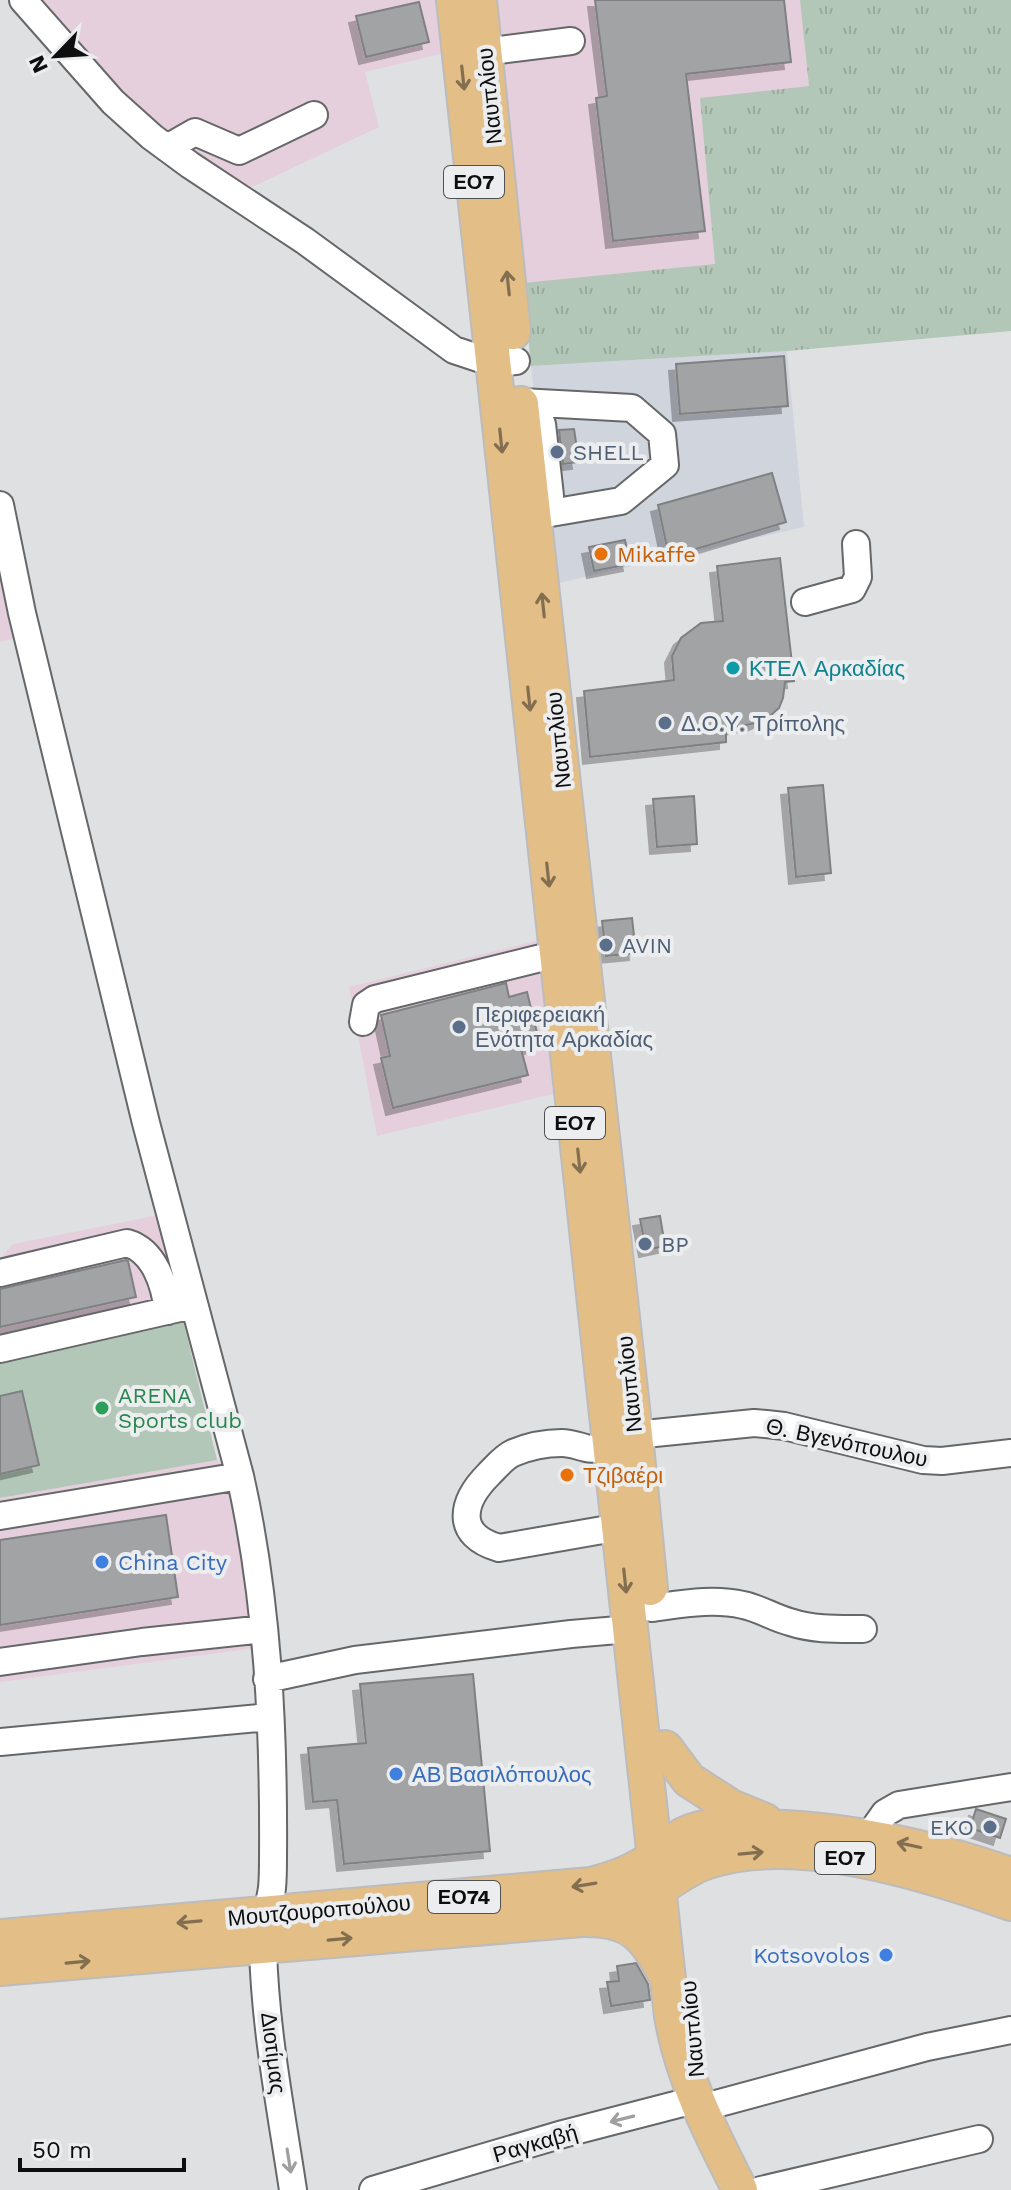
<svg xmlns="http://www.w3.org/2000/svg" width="1011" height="2190" font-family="'Work Sans',sans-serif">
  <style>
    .commercial { fill: #e5cfdc }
    .built { fill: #cfd4dd }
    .grass { fill: url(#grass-tufts) }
    .pitch { fill: #b2c7b7 }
    .building { fill: #a2a3a5; stroke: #7f8082; stroke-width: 2; filter: url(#shadow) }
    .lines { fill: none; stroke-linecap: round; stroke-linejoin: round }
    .minor-casing { stroke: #666769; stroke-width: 30 }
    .major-casing { stroke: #bcbcbc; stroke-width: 38 }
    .minor { stroke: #fff; stroke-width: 26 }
    .major { stroke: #e3be86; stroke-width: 34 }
    .oneway { stroke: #836f50 }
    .oneway2 { stroke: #9f9f9f }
    .service-dot { fill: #5c6f8a; stroke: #ecedef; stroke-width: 3 }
    .food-dot { fill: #e8710a; stroke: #ecedef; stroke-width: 3 }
    .culture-dot { fill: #0f9aa8; stroke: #ecedef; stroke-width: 3 }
    .leisure-dot { fill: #2e9e5b; stroke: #ecedef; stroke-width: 3 }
    .shop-dot { fill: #3f7fe0; stroke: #ecedef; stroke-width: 3 }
    .labels { text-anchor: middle; stroke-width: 8; stroke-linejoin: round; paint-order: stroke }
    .shield { fill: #ecedef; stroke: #515152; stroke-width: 2 }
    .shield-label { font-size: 20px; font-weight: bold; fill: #0e0e0f }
    .street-label { font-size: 22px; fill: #0e0e0f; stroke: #ecedef }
    .service-label { font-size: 22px; fill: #4e5e75; stroke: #ecedef; text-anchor: start }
    .food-label { font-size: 22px; fill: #c56008; stroke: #ecedef; text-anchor: start }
    .culture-label { font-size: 22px; fill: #0d838f; stroke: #ecedef; text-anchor: start }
    .leisure-label { font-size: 22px; fill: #27864d; stroke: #ecedef; text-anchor: start }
    .shop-label { font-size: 22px; fill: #366cbe; stroke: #ecedef; text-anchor: start }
  </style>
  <defs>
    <pattern id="grass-tufts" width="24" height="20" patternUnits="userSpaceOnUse" patternTransform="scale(2)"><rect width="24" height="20" fill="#b2c7b7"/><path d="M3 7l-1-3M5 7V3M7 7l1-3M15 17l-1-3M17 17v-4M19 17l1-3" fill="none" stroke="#98aa9c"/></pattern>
    <filter id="shadow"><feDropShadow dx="-7" dy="7" stdDeviation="0" flood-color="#0004"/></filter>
  </defs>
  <rect width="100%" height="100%" fill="#dfe0e2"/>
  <path class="commercial" d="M42 0H800L810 86 701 99 715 264 523 284 444 53 365 72 379 127 246 190 158 125 127 98 86 53Z
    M0 532 21 637 0 642Z
    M540 940 557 1093 377 1136 349 987Z
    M158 1215 183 1320 0 1357V1259L13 1244Z
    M217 1460 225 1466 246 1547 256 1648 0 1682V1498Z"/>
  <path class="built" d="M787 351 804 527 554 584 531 366Z"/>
  <path class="grass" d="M800 0H1011V331L787 351 531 366 523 283 715 264 700 98 809 86Z"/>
  <path class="pitch" d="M183 1320 217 1460 0 1498V1357Z"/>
  <path class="building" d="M595 0H784L791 62 686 74 705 231 613 241 596 98 607 96Z
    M419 2 429 42 366 57 356 16Z
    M784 356 788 406 680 414 676 364Z
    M574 429 579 462 563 464 559 430Z
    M772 473 786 522 669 557 658 505Z
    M625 540 630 564 594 571 589 547Z
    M780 558 794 681 785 682 783 698 779 708 770 716 756 723 726 729V742L590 757 584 691 674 680 672 656 681 638 701 623 723 621 717 566Z
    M823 785 831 873 796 877 788 788Z
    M694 796 697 844 657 847 653 799Z
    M632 918 636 953 606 956 602 921Z
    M506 983 509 997 527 992 540 1045 521 1049 528 1075 393 1108 381 1058 390 1056 381 1015Z
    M660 1216 665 1246 646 1250 640 1219Z
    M126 1260 128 1261 136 1297 0 1327V1289Z
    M22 1391 39 1465 0 1474V1396Z
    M166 1515 178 1597 0 1625V1540Z
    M473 1674 490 1851 344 1864 337 1800 313 1802 308 1748 366 1743 360 1684Z
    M976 1809 1006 1819 1000 1838 970 1828Z
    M636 1963 648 1984 650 2000 611 2006 607 1982 619 1981 617 1966Z"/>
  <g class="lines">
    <defs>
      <path id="minor" d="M23 0 113 102 152 137 190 165 305 241 454 350 493 363 516 361
        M484 52 571 41
        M167 148 195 132 239 151 314 115
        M521 402 632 408 662 434 665 465 621 501 533 516
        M521 402 542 424 550 496 533 516
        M0 505 22 613 146 1123 240 1476C268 1600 274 1730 273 1858 273 1868 273 1878 272 1888 269 1908 262 1928 263 1948 265 2029 281 2110 293 2190
        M805 602 852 589 858 577 856 544
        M363 1022 366 1005 375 999 557 954
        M0 1273 127 1243C155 1251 165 1286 168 1311
        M0 1349 184 1307
        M635 1435 754 1423 766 1424 784 1426 923 1460 942 1461 1011 1453
        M611 1448C603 1448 593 1450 586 1448 578 1446 570 1443 562 1443 546 1443 527 1447 513 1453 504 1457 496 1467 489 1474 461 1502 454 1535 499 1548L620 1527
        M0 1516 240 1476
        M651 1608C682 1604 713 1598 743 1605 759 1608 774 1618 790 1622 814 1630 838 1629 863 1629
        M0 1662 142 1642 264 1629
        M267 1679 355 1660 571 1634 630 1629
        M0 1742 269 1717
        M868 1837 885 1813 899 1805 1011 1787
        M701 2108 927 2047 1011 2030
        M373 2190 563 2134 698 2099
        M761 2190 979 2139"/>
      <path id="major" d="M454 0 672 2016C682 2077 712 2135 740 2190
        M479 0 513 332
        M521 404 635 1435 650 1588
        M665 1748 689 1780 731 1807 765 1821
        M586 1919C631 1919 645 1935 665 1973
        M0 1937 591 1885C611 1880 630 1874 647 1862 662 1851 675 1837 693 1831 715 1824 742 1826 766 1827 852 1830 930 1847 1011 1875
        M0 1968 582 1919C601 1914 622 1910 640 1900 663 1888 683 1869 708 1861 797 1832 926 1873 1011 1903"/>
    </defs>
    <use href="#minor" class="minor-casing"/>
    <use href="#major" class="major-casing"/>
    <use href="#minor" class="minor"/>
    <use href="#major" class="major"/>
  </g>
  <defs><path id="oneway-shaft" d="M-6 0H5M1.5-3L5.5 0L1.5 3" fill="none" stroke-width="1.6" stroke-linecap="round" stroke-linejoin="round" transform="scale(2)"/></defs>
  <g class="oneway">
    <use href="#oneway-shaft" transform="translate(463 78) rotate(84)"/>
    <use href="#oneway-shaft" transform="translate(508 283) rotate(-96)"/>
    <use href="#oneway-shaft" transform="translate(501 441) rotate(84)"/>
    <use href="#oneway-shaft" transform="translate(543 605) rotate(-96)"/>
    <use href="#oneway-shaft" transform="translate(529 699) rotate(84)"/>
    <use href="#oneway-shaft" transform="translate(548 875) rotate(84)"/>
    <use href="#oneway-shaft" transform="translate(579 1161) rotate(84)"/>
    <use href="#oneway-shaft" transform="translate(625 1581) rotate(84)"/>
    <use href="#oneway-shaft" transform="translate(909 1845) rotate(-168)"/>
    <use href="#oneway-shaft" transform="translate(751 1853) rotate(-5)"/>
    <use href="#oneway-shaft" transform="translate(584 1885) rotate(171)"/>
    <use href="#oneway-shaft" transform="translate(189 1922) rotate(175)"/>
    <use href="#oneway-shaft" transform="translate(340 1939) rotate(-5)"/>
    <use href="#oneway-shaft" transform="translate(78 1962) rotate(-5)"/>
  </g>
  <g class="oneway2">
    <use href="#oneway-shaft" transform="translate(622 2119) rotate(166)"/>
    <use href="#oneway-shaft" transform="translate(289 2161) rotate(81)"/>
  </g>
  <g class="service-dot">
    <circle cx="557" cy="452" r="8"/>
    <circle cx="665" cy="723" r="8"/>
    <circle cx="606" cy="945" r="8"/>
    <circle cx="459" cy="1027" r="8"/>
    <circle cx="645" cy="1244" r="8"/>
    <circle cx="990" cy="1827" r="8"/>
  </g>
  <g class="food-dot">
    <circle cx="601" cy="554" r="8"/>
    <circle cx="567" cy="1475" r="8"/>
  </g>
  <circle class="culture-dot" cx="733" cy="668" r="8"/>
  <circle class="leisure-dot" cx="102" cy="1408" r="8"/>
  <g class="shop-dot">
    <circle cx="102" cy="1562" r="8"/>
    <circle cx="396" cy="1774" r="8"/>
    <circle cx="886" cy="1955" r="8"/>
  </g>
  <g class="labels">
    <g class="shield">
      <rect x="444" y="166" width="60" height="32" rx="6"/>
      <rect x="545" y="1107" width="60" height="32" rx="6"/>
      <rect x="815" y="1842" width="60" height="32" rx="6"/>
      <rect x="428" y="1881" width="72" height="32" rx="6"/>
    </g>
    <g class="shield-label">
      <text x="474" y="189">ΕΟ7</text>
      <text x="575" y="1130">ΕΟ7</text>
      <text x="845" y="1865">ΕΟ7</text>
      <text x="464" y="1904">ΕΟ74</text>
    </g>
    <g class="street-label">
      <text transform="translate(489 96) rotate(-96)" y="8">Ναυπλίου</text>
      <text transform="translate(558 740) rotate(-96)" y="8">Ναυπλίου</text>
      <text transform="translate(629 1384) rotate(-96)" y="8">Ναυπλίου</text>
      <text transform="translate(847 1442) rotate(12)" y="8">Θ. Βγενόπουλου</text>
      <text transform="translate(319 1910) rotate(-5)" y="8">Μουτζουροπούλου</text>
      <text transform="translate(692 2029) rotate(-95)" y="8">Ναυπλίου</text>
      <text transform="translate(274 2053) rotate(83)" y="8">Διοτίμας</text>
      <text transform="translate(535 2143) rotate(-16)" y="8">Ραγκαβή</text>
    </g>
    <g class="service-label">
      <text x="573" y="460">SHELL</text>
      <text x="681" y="731">Δ.Ο.Υ. Τρίπολης</text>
      <text x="622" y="953">AVIN</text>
      <text x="475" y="1022">Περιφερειακή<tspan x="475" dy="25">Ενότητα Αρκαδίας</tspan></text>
      <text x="661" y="1252">BP</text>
      <text x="974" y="1835" text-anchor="end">EKO</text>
    </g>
    <g class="food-label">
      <text x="617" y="562">Mikaffe</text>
      <text x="583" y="1483">Τζιβαέρι</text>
    </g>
    <g class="culture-label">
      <text x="749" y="676">ΚΤΕΛ Αρκαδίας</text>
    </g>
    <g class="leisure-label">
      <text x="118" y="1403">ARENA<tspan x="118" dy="25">Sports club</tspan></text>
    </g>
    <g class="shop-label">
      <text x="118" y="1570">China City</text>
      <text x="412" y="1782">ΑΒ Βασιλόπουλος</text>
      <text x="870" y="1963" text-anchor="end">Kotsovolos</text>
    </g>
  </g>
  <g transform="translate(56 56) rotate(245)" stroke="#ecedef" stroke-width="6" paint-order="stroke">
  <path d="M0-6L14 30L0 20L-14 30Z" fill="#0e0e0f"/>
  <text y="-12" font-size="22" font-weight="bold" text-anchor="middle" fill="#0e0e0f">N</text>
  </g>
  <path d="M20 2158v12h164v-12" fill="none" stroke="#0e0e0f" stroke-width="4"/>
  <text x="32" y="2158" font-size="24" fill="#0e0e0f" stroke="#ecedef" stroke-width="6" paint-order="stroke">50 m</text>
</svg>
